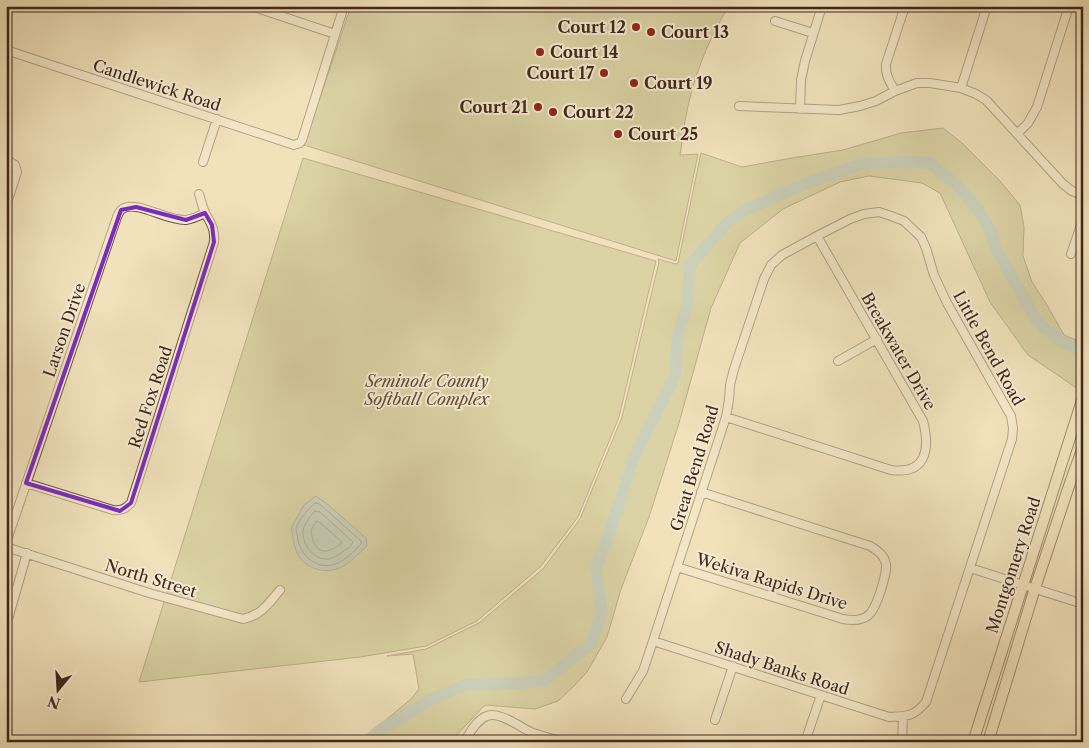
<svg xmlns="http://www.w3.org/2000/svg" width="1089" height="748" font-family="'Libre Caslon Text',serif">
  <style>
    .green { fill: #c2c08b; stroke: #817453 }
    .water { fill: #9fbbbb; stroke: #79807b }
    .lines { fill: none; stroke-linecap: round; stroke-linejoin: round }
    .shore { stroke: #70716b; stroke-width: 1 }
    .river { stroke: #9fbbbb; stroke-width: 12 }
    .minor-casing { stroke: #6c5643; stroke-width: 10 }
    .major-casing { stroke: #40271b; stroke-width: 12 }
    .minor { stroke: #f6ecd3; stroke-width: 8 }
    .major { stroke: #f1e2bc; stroke-width: 10 }
    .marked { fill: none; stroke: #7b2cbf; stroke-width: 4; stroke-linejoin: round }
    .poi-dot { fill: #8f2418; stroke: #f6ecd3; stroke-width: 2 }
    .labels { text-anchor: middle; stroke-width: 4; stroke-linejoin: round; paint-order: stroke }
    .poi-label { font-size: 16px; font-weight: bold; fill: #40271b; stroke: #f6ecd3; text-anchor: start }
    .street-label { font-size: 16px; fill: #40271b; stroke: #f6ecd3 }
    .park-label { font-size: 16px; font-style: italic; fill: #604d37; stroke: #f6ecd3 }
  </style>
  <rect width="100%" height="100%" fill="#f1e2bc"/>
  <filter id="stains"><feTurbulence type="fractalNoise" baseFrequency=".004" numOctaves="4"/><feColorMatrix values="0 0 0 0 .2 0 0 0 0 .09 0 0 0 0 .02 0 0 0 .5 -.17"/></filter>
  <radialGradient id="worn" r=".72"><stop offset=".6" stop-color="#630" stop-opacity="0"/><stop offset="1" stop-color="#630" stop-opacity=".3"/></radialGradient>
  <path class="green" d="M351 6H729C707 41 692 81 685 121 683 132 682 143 680 155L698 154 676 261 304 145Z
    M943 128 963 144 999 180 1020 205 1024 227 1023 256 1032 282 1047 305 1064 335 1083 343V385L1081 391 1028 355 990 302 940 193 922 183 869 176 840 182 783 209 740 243 711 308 679 423 649 517 621 589 607 637 587 672 573 687 558 701 535 709 485 705 450 742H355L363 739 411 699 419 689 413 654 387 656 426 649 479 623 543 569 580 519 622 417 659 262 658 259 676 264 678 263 701 153 742 167 792 158 843 150 901 133Z
    M303 158 656 261 619 417 578 517 541 566 477 621 426 646 360 657 139 682Z"/>
  <path class="water" d="M316 496 326 503 366 538 367 546C359 553 350 564 339 568 326 574 309 569 300 558 294 550 293 537 291 528L304 505Z"/>
  <g class="lines">
    <path class="shore" d="M315 503H318L323 507 361 541V544C354 551 346 560 336 564 318 570 302 558 298 540 298 537 296 531 296 528 298 521 309 508 315 503Z
      M315 511 320 512 353 542C351 547 347 549 342 552 337 556 331 560 325 559 312 558 302 543 303 531 303 526 311 514 315 511Z
      M317 521 319 522 341 541V544C323 557 314 552 311 531Z"/>
    <path class="river" d="M366 742 382 729 432 699 466 685 519 683 544 681 591 644 602 612 596 569 617 511 634 457 675 376 678 335 688 303 690 265 727 223 743 211 809 182 861 164 902 162 930 163 957 185 979 211 992 234 997 251 1037 321 1063 343 1083 350"/>
    <defs>
      <path id="minor" d="M251 6 335 34
        M775 21 813 33
        M6 50 294 145 300 143 302 140 344 6
        M961 88 987 6
        M895 91C890 82 885 75 886 64L905 6
        M739 106 839 110 860 106 876 101 895 91 917 83H930L961 88 976 94 986 100 1063 184 1072 191 1083 195
        M800 109 801 80 805 61 822 6
        M1017 134 1028 123 1037 107 1069 6
        M6 159 15 165 17 172 6 206
        M203 162 217 119
        M1071 254 1083 219
        M838 361 877 339
        M726 417 891 470C927 475 930 448 923 421L817 236
        M26 483 113 510C121 511 125 509 131 503L214 242C215 226 210 224 204 210 202 205 201 200 199 194
        M6 543 117 217C118 215 119 212 121 210 133 198 169 222 186 220 193 219 199 216 205 213
        M6 547 149 593 243 619C262 615 268 604 280 590
        M677 567 843 619C869 624 874 612 881 590 887 569 892 558 870 546L701 492
        M970 568 1083 604
        M6 626 27 553
        M626 699 643 671 653 641 726 417 729 400 730 385 734 369 764 279 771 265 782 255 817 236 850 219 864 214 879 212 891 216 904 221 921 237 926 248 934 275 947 303 1011 416 1013 428 1012 439 926 702C913 717 908 716 889 717L653 641
        M715 720 733 666
        M464 742C470 733 476 720 487 716 500 711 521 728 533 733 543 736 553 739 563 742
        M805 742 821 695
        M902 742 903 717"/>
      <path id="major" d="M973 742 1083 397
        M988 742 1035 588 1070 483 1083 447"/>
    </defs>
    <use href="#minor" class="minor-casing"/>
    <use href="#major" class="major-casing"/>
    <use href="#minor" class="minor"/>
    <use href="#major" class="major"/>
  </g>
  <path d="M0 0H1089V748H0ZM136 207 186 220 205 213 212 225 214 242 131 503 120 511 26 483 121 210Z" fill="#f1e2bc" fill-opacity=".55" fill-rule="evenodd"/>
  <path class="marked" d="M136 207 186 220 205 213 212 225 214 242 131 503 120 511 26 483 121 210Z"/>
  <g class="poi-dot">
    <circle cx="636" cy="27" r="5"/>
    <circle cx="651" cy="32" r="5"/>
    <circle cx="540" cy="52" r="5"/>
    <circle cx="604" cy="73" r="5"/>
    <circle cx="634" cy="83" r="5"/>
    <circle cx="538" cy="107" r="5"/>
    <circle cx="553" cy="112" r="5"/>
    <circle cx="618" cy="134" r="5"/>
  </g>
  <g class="labels">
    <g class="poi-label">
      <text x="626" y="33" text-anchor="end">Court 12</text>
      <text x="661" y="38">Court 13</text>
      <text x="550" y="58">Court 14</text>
      <text x="594" y="79" text-anchor="end">Court 17</text>
      <text x="644" y="89">Court 19</text>
      <text x="528" y="113" text-anchor="end">Court 21</text>
      <text x="563" y="118">Court 22</text>
      <text x="628" y="140">Court 25</text>
    </g>
    <g class="street-label">
      <text transform="translate(157 85) rotate(18)" y="6">Candlewick Road</text>
      <text transform="translate(64 330) rotate(-71)" y="6">Larson Drive</text>
      <text transform="translate(989 348) rotate(61)" y="6">Little Bend Road</text>
      <text transform="translate(899 351) rotate(60)" y="6">Breakwater Drive</text>
      <text transform="translate(150 397) rotate(-72)" y="6">Red Fox Road</text>
      <text transform="translate(694 468) rotate(-73)" y="6">Great Bend Road</text>
      <text transform="translate(1013 565) rotate(-72)" y="6">Montgomery Road</text>
      <text transform="translate(151 578) rotate(17)" y="6">North Street</text>
      <text transform="translate(772 581) rotate(17)" y="6">Wekiva Rapids Drive</text>
      <text transform="translate(782 668) rotate(18)" y="6">Shady Banks Road</text>
    </g>
    <g class="park-label">
      <text x="427" y="387">Seminole County<tspan x="427" dy="18">Softball Complex</tspan></text>
    </g>
  </g>
  <rect width="1089" height="748" fill="none" stroke="#f1e2bc" stroke-width="25"/>
  <rect x="8" y="8" width="1074" height="733" fill="none" stroke="#40271b" stroke-width="2.5"/>
  <rect x="12" y="12" width="1064" height="723" fill="none" stroke="#40271b"/>
  <g transform="translate(58 690) rotate(198)" stroke="#f6ecd3" stroke-width="4" paint-order="stroke">
  <path d="M0-4L9 19L0 12L-9 19Z" fill="#40271b"/>
  <text y="-8" font-size="14" font-weight="bold" text-anchor="middle" fill="#40271b">N</text>
  </g>
  <rect width="100%" height="100%" filter="url(#stains)"/>
  <rect width="100%" height="100%" fill="url(#worn)"/>
</svg>
